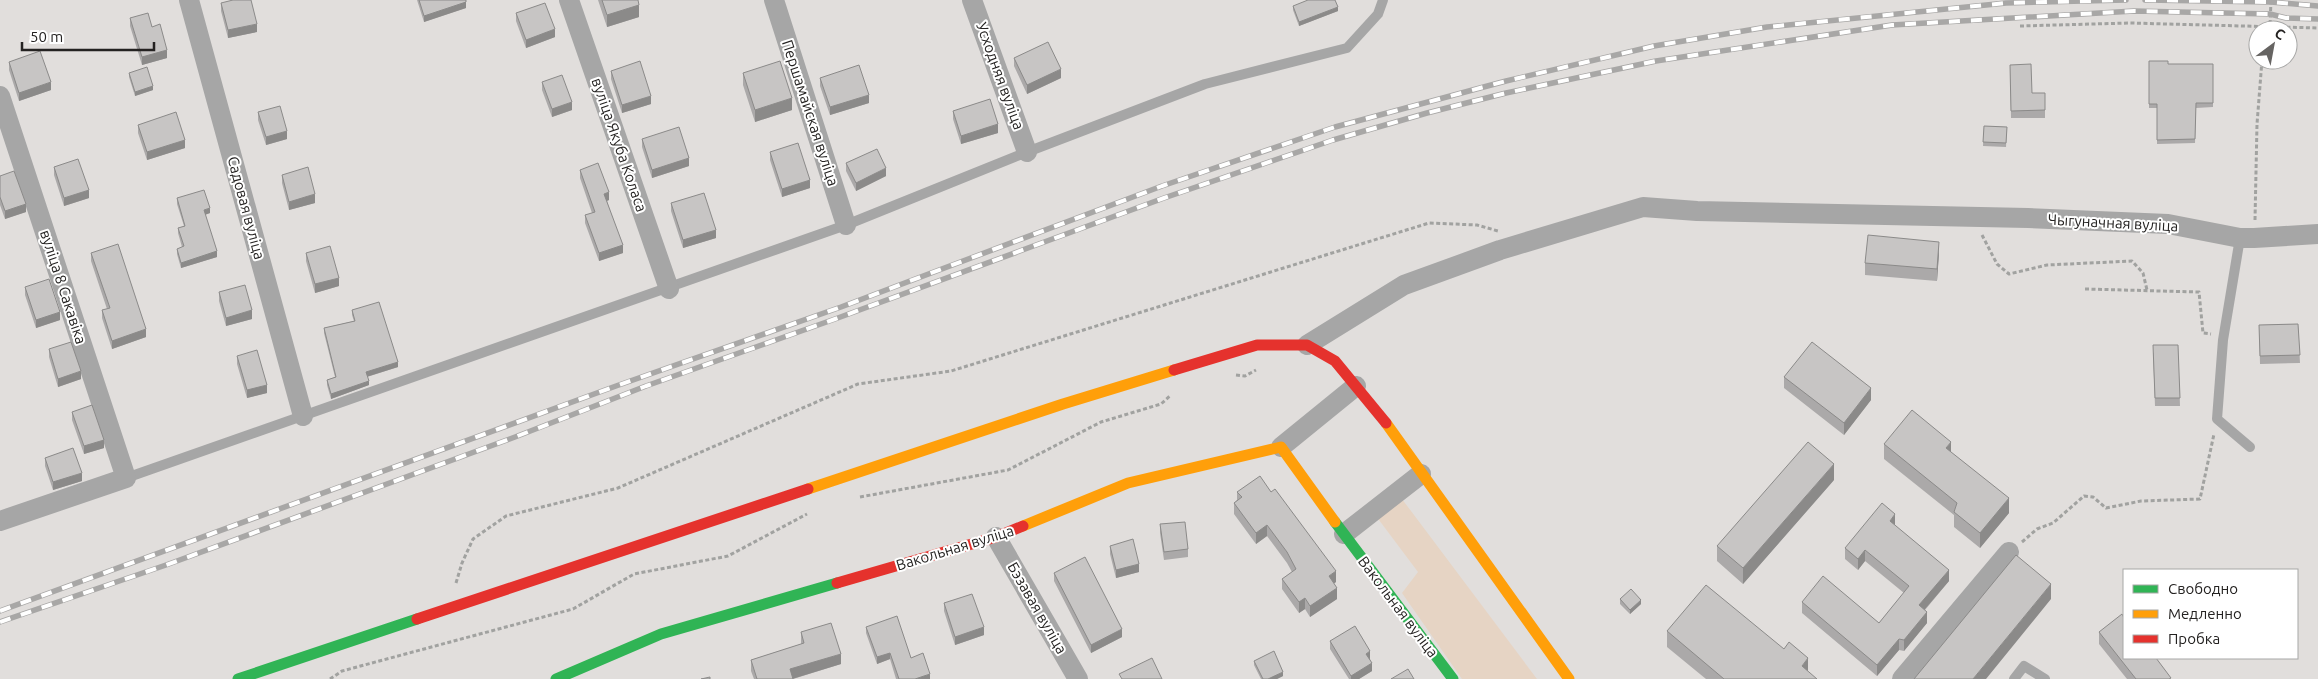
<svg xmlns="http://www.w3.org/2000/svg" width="2318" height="679" font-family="Ubuntu,sans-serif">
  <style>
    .green { fill: #e6d4c4 }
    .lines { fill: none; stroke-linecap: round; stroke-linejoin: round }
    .path { stroke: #a1a2a0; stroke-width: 3; stroke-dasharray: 4 2.5; stroke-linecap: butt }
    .lane { stroke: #a6a6a6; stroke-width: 10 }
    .street { stroke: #a6a6a6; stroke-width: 20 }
    .fast { stroke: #30b455; stroke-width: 11 }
    .slow { stroke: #ff9f0a; stroke-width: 11 }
    .jam { stroke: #e5322d; stroke-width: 11 }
    .rail-casing { stroke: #a8a7a6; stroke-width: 5.5 }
    .rail { stroke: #fff; stroke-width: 4; stroke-dasharray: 11; stroke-linecap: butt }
    .wall { fill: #aba9a9 }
    .shaded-wall { fill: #8b8a89 }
    .building { fill: #c7c5c4; stroke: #8b8a89 }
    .labels { text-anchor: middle; stroke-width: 4; stroke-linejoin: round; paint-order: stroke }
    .street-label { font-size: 15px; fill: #242221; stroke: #fff }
  </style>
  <rect width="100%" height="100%" fill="#e1dedc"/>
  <path class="green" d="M1402 499 1537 679H1462L1402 593 1418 572 1376 516Z"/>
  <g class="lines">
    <path class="path" d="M2020 26 2130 23 2318 28
      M2268 30 2270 26 2271 0
      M2255 220 2257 124 2262 60
      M1982 235 1997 264 2009 274 2047 265 2132 261 2143 273 2147 290
      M2085 289 2199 292 2203 333 2211 334
      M1236 375 1245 376 1256 370
      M860 497 1008 470 1101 422 1161 404 1171 395
      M2022 542 2037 529 2053 523 2084 496 2093 497 2106 508 2141 501 2200 499 2214 434
      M456 583 462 563 473 539 506 516 618 488 858 384 951 371 1429 223 1477 225 1498 231
      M330 679 342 671 573 609 634 574 728 556 807 514"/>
    <path class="lane" d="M2240 238 2223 340 2217 419 2250 447
      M126 478 846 225 1027 152 1205 84 1347 48 1378 14 1383 0
      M2014 679 2024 666 2045 679"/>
    <path class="street" d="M189 0 303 416
      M569 0 669 289
      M774 0 846 225
      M972 0 1027 152
      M0 96 126 478 0 521
      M1307 345 1404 285 1500 250 1643 207 1697 211 2028 218 2168 224 2240 238H2254L2318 234
      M1281 447 1356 386
      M1344 534 1421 474
      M996 537 1078 679
      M1902 679 2009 552"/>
    <path class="fast" d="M1335 522 1453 679
      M238 679 417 619
      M556 679 661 634 837 583"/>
    <path class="slow" d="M1386 423 1569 679
      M808 489 1063 404 1174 370
      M1023 526 1128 483 1281 447 1335 522"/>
    <path class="jam" d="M1174 370 1257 345H1307L1335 361 1386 423
      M837 583 996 537 1023 526
      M417 619 808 489"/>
    <defs>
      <path id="rail" d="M2145 0 2271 2 2318 6
        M0 611 616 386 841 307 1162 186 1335 127 1506 81 1654 46 1767 27 2006 3 2126 0
        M0 622 166 565 515 437 646 386 835 319 1164 198 1333 140 1427 113 1506 93 1656 61 1892 25 2134 11 2270 14 2286 18 2318 19"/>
    </defs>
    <use href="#rail" class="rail-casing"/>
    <use href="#rail" class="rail"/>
  </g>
  <path class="wall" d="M417 0H466V8L424 22Z
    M598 0H638L639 17 607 27Z
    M221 3 257 32 228 38 221 11Z
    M1293 6 1338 11 1299 26 1293 10Z
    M516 13 555 37 526 48 516 21Z
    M130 18 152 27 167 58 142 65 130 26Z
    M1014 58 1061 78 1027 94 1014 66Z
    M2149 61 2168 64H2213V107L2196 108 2195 143 2157 144V108H2149Z
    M9 62 51 90 19 101 9 70Z
    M2010 65 2032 93H2045V118H2011Z
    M611 71 651 104 622 113 611 79Z
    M129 73 153 90 135 96 129 77Z
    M743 73 792 110 755 122 743 85Z
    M820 78 869 103 830 115 820 86Z
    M542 82 572 110 552 117 542 90Z
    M953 111 998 133 961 144 953 119Z
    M258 112 287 139 266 145 258 120Z
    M138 125 185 148 147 160 138 133Z
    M1984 126 2007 127 2006 147 1983 146Z
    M642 139 689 166 652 178 642 147Z
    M770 152 810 188 782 197 770 160Z
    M846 163 886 176 856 191 846 171Z
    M54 167 89 198 64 206 54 175Z
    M580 170 609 200 607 201 623 253 599 261 585 223V215L592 213 580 178Z
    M282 175 315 203 289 210 282 183Z
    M0 176 26 212 5 219 0 205Z
    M177 198 210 213 205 215 217 257 181 268 177 254V249L182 247 178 233V228L184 226 177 204Z
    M671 203 716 238 683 248 671 211Z
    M91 253 146 337 112 349 102 318V310L107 309 91 261Z
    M306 253 339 286 315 293 306 261Z
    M1939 253 1937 281 1865 275V263Z
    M25 287 60 320 36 328 25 295Z
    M219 292 252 319 226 326 219 301Z
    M352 310 398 367 367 377 369 385 331 399 327 385V380L335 377 324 333V328L354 321 352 315Z
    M2298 324 2300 363 2260 364 2259 325Z
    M2178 345 2180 406H2155L2153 353Z
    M49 349 81 379 58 387 49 357Z
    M237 356 267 393 247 398 237 364Z
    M1784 377 1871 400 1844 435 1784 388Z
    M72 412 104 448 84 454 72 420Z
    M1884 444 1951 452 2009 513 1980 548 1954 527V515L1884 459Z
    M45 458 82 481 53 490 45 466Z
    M1834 480 1743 584 1717 561V546Z
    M1237 492 1336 582 1334 583 1337 599 1310 617 1305 609 1299 613 1282 589V579L1292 572 1287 563 1267 536 1256 544 1234 514V503L1237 500Z
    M1160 524 1188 549V557L1164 560 1160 533Z
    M1895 525 1949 581 1925 610 1927 623 1904 651 1899 650 1877 676 1802 613V602L1879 623 1904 593 1865 561 1858 570 1845 559V548Z
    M1110 546 1139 572 1116 578 1110 554Z
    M1054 573 1122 637 1091 653 1054 581Z
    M1620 599 1641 604 1630 614 1620 604Z
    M944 603 984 635 955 645 944 611Z
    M866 627 930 679H896L890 659 877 664 866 633Z
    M1667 631 1817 679H1706L1667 647Z
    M801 632 841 664 793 679H754L751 671V660L801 644Z
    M2099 632 2171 679H2127L2099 644Z
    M1330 641 1370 659 1372 671 1359 679H1349L1330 649Z
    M1254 661 1283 676 1277 679H1261L1254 665Z"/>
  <path class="shaded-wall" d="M466 2V8L424 22V16Z
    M639 5V17L607 27V15Z
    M1338 7V11L1299 26V22Z
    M257 24V32L228 38V30Z
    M555 29V37L526 48V40Z
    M167 50V58L142 65V57Z
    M1061 69V78L1027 94V85Z
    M51 82V90L19 101V93Z
    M153 86V90L135 96V92Z
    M869 95V103L830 115V107Z
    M651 96V104L622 113V105Z
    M792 98V110L755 122V110Z
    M572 102V110L552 117V109Z
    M998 124V133L961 144V136Z
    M287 131V139L266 145V137Z
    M185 140V148L147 160V152Z
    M689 158V166L652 178V170Z
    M886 168V176L856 191V183Z
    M810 180V188L782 197V189Z
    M89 190V198L64 206V198Z
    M609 192V200L604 202V194Z
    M315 194V203L289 210V202Z
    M26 204V212L5 219V211Z
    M210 208V213L204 215V210Z
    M716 230V238L683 248V240Z
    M1939 242V253L1937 281V269Z
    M623 245V253L599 261V253Z
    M217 251V257L181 268V263Z
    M339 278V286L315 293V284Z
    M252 310V319L226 326V318Z
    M60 312V320L36 328V320Z
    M146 329V337L112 349V341Z
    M398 362V367L366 377V372Z
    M81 371V379L58 387V379Z
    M369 381V385L331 399V394Z
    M267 385V393L247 398V390Z
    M1871 388V400L1844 435V423Z
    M104 440V448L84 454V446Z
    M1951 442V457L1946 448Z
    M1834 464V480L1743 584V568Z
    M82 473V481L53 490V482Z
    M2009 498V513L1980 548V533Z
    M1895 514V525L1890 532V521Z
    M1267 525V536L1256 544V533Z
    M1865 550V561L1858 570V559Z
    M1139 564V572L1116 578V570Z
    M1949 570V581L1919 616V605Z
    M1336 571V582L1329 587V576Z
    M2051 584V599L1986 679H1973Z
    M1337 588V599L1310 617V606Z
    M1305 598V609L1299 613V602Z
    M1641 600V604L1630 614V610Z
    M1927 612V623L1904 651V640Z
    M984 627V635L955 645V637Z
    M1122 629V637L1091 653V645Z
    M1899 639V650L1877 676V665Z
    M1370 651V659L1366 662V654Z
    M890 653V659L877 664V657Z
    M841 654V664L792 679 790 669Z
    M1808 658V673L1802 666Z
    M1372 663V671L1359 679H1351V676Z
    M1283 672V676L1277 679H1268Z
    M930 674V679H915Z"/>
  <path class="building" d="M233 0H251L257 24 228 30 221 3Z
    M419 0H466V2L424 16Z
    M602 0H638L639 5 607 15Z
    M1308 0H1335L1338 7 1299 22 1293 6Z
    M545 3 555 29 526 40 516 13Z
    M148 13 152 27 160 24 167 50 142 57 130 18Z
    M1048 42 1061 69 1027 85 1014 58Z
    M40 51 51 82 19 93 9 62Z
    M640 61 651 96 622 105 611 71Z
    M780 61 792 98 755 110 743 73Z
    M2149 61H2168V64H2213V103H2196L2195 139 2157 140V104H2149Z
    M2031 64 2032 93H2045V110L2011 111 2010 65Z
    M859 65 869 95 830 107 820 78Z
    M147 67 153 86 135 92 129 73Z
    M562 75 572 102 552 109 542 82Z
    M990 99 998 124 961 136 953 111Z
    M280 106 287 131 266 137 258 112Z
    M176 112 185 140 147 152 138 125Z
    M1984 126 2007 127 2006 143 1983 142Z
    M679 127 689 158 652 170 642 139Z
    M798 143 810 180 782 189 770 152Z
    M877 149 886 168 856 183 846 163Z
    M78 159 89 190 64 198 54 167Z
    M598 163 609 192 604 194 623 245 599 253 585 215 595 212 580 170Z
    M308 167 315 194 289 202 282 175Z
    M14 171 26 204 5 211 0 197V176Z
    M204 190 210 208 204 210 217 251 181 263 177 249 184 246 178 228 185 226 177 198Z
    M704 193 716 230 683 240 671 203Z
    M1868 235 1939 242 1937 269 1865 263Z
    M118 244 146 329 112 341 102 310 110 308 91 253Z
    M330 246 339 278 315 284 306 253Z
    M49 279 60 312 36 320 25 287Z
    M245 285 252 310 226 318 219 292Z
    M379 302 398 362 366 372 369 381 331 394 327 380 336 377 324 328 355 321 352 310Z
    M2298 324 2300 355 2260 356 2259 325Z
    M71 342 81 371 58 379 49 349Z
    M1812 342 1871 388 1844 423 1784 377Z
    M2153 345H2178L2180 398H2155Z
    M257 350 267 385 247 390 237 356Z
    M92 405 104 440 84 446 72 412Z
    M1912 410 1951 442 1946 448 2009 498 1980 533 1954 512 1957 503 1884 444Z
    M1808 442 1834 464 1743 568 1717 546Z
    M73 448 82 473 53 482 45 458Z
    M1260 476 1271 492 1275 489 1336 571 1329 576 1337 588 1310 606 1305 598 1299 602 1282 579 1296 569 1287 552 1267 525 1256 533 1234 503 1242 497 1237 492Z
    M1882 503 1895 514 1890 521 1949 570 1919 605 1927 612 1904 640 1899 639 1877 665 1802 602 1823 576 1879 623 1909 586 1865 550 1858 559 1845 548Z
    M1185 522 1188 549 1164 552 1160 524Z
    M1133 539 1139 564 1116 570 1110 546Z
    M2016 555 2051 584 1973 679H1914Z
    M1085 557 1122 629 1091 645 1054 573Z
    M1706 585 1784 649 1789 642 1808 658 1802 666 1817 679H1724L1667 631Z
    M1631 589 1641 600 1630 610 1620 599Z
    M972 594 984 627 955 637 944 603Z
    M2122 614 2124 618V658H2156L2171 678 2169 679H2136L2099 632Z
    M897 616 911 658 923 653 930 674 915 679H899L890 653 877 657 866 627Z
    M831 623 841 654 790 669 793 679H757L751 660 804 643 801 632Z
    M1355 626 1370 651 1366 654 1372 663 1351 676 1330 641Z
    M1274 651 1283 672 1268 679H1263L1254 661Z
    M1152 658 1162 679H1122L1119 674Z
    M1408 669 1414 679H1391Z
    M710 677V679H701Z"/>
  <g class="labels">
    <g class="street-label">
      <text transform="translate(1000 76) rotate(70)" y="5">Усходняя вуліца</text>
      <text transform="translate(810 113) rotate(72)" y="5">Першамайская вуліца</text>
      <text transform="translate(619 145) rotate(71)" y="5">вуліца Якуба Коласа</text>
      <text transform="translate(246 208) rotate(75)" y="5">Садовая вуліца</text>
      <text transform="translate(2113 223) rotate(3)" y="5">Чыгуначная вуліца</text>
      <text transform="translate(63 287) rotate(72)" y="5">вуліца 8 Сакавіка</text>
      <text transform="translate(955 548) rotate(-17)" y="5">Вакольная вуліца</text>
      <text transform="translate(1398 607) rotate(53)" y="5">Вакольная вуліца</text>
      <text transform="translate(1037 608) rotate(60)" y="5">Бэзавая вуліца</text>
    </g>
  </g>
  <rect x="2123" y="569" width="175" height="90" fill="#ffffff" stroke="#a7a7a6"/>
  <rect x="2133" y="585" width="25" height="8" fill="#30b455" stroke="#a7a7a6"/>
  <text x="2168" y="594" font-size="15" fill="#242221">Свободно</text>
  <rect x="2133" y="610" width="25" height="8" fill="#ff9f0a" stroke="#a7a7a6"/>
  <text x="2168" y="619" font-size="15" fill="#242221">Медленно</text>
  <rect x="2133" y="635" width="25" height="8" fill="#e5322d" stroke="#a7a7a6"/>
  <text x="2168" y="644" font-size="15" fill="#242221">Пробка</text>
  <g transform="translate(2273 45) rotate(32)"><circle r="24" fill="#ffffff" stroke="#a7a7a6"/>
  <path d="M0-4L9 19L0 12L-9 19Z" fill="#666462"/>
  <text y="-8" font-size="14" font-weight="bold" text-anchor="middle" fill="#242221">С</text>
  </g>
  <path d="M22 42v8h132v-8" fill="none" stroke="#242221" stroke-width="2.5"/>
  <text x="30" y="42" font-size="15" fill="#242221" stroke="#ffffff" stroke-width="4" paint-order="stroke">50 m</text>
</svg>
